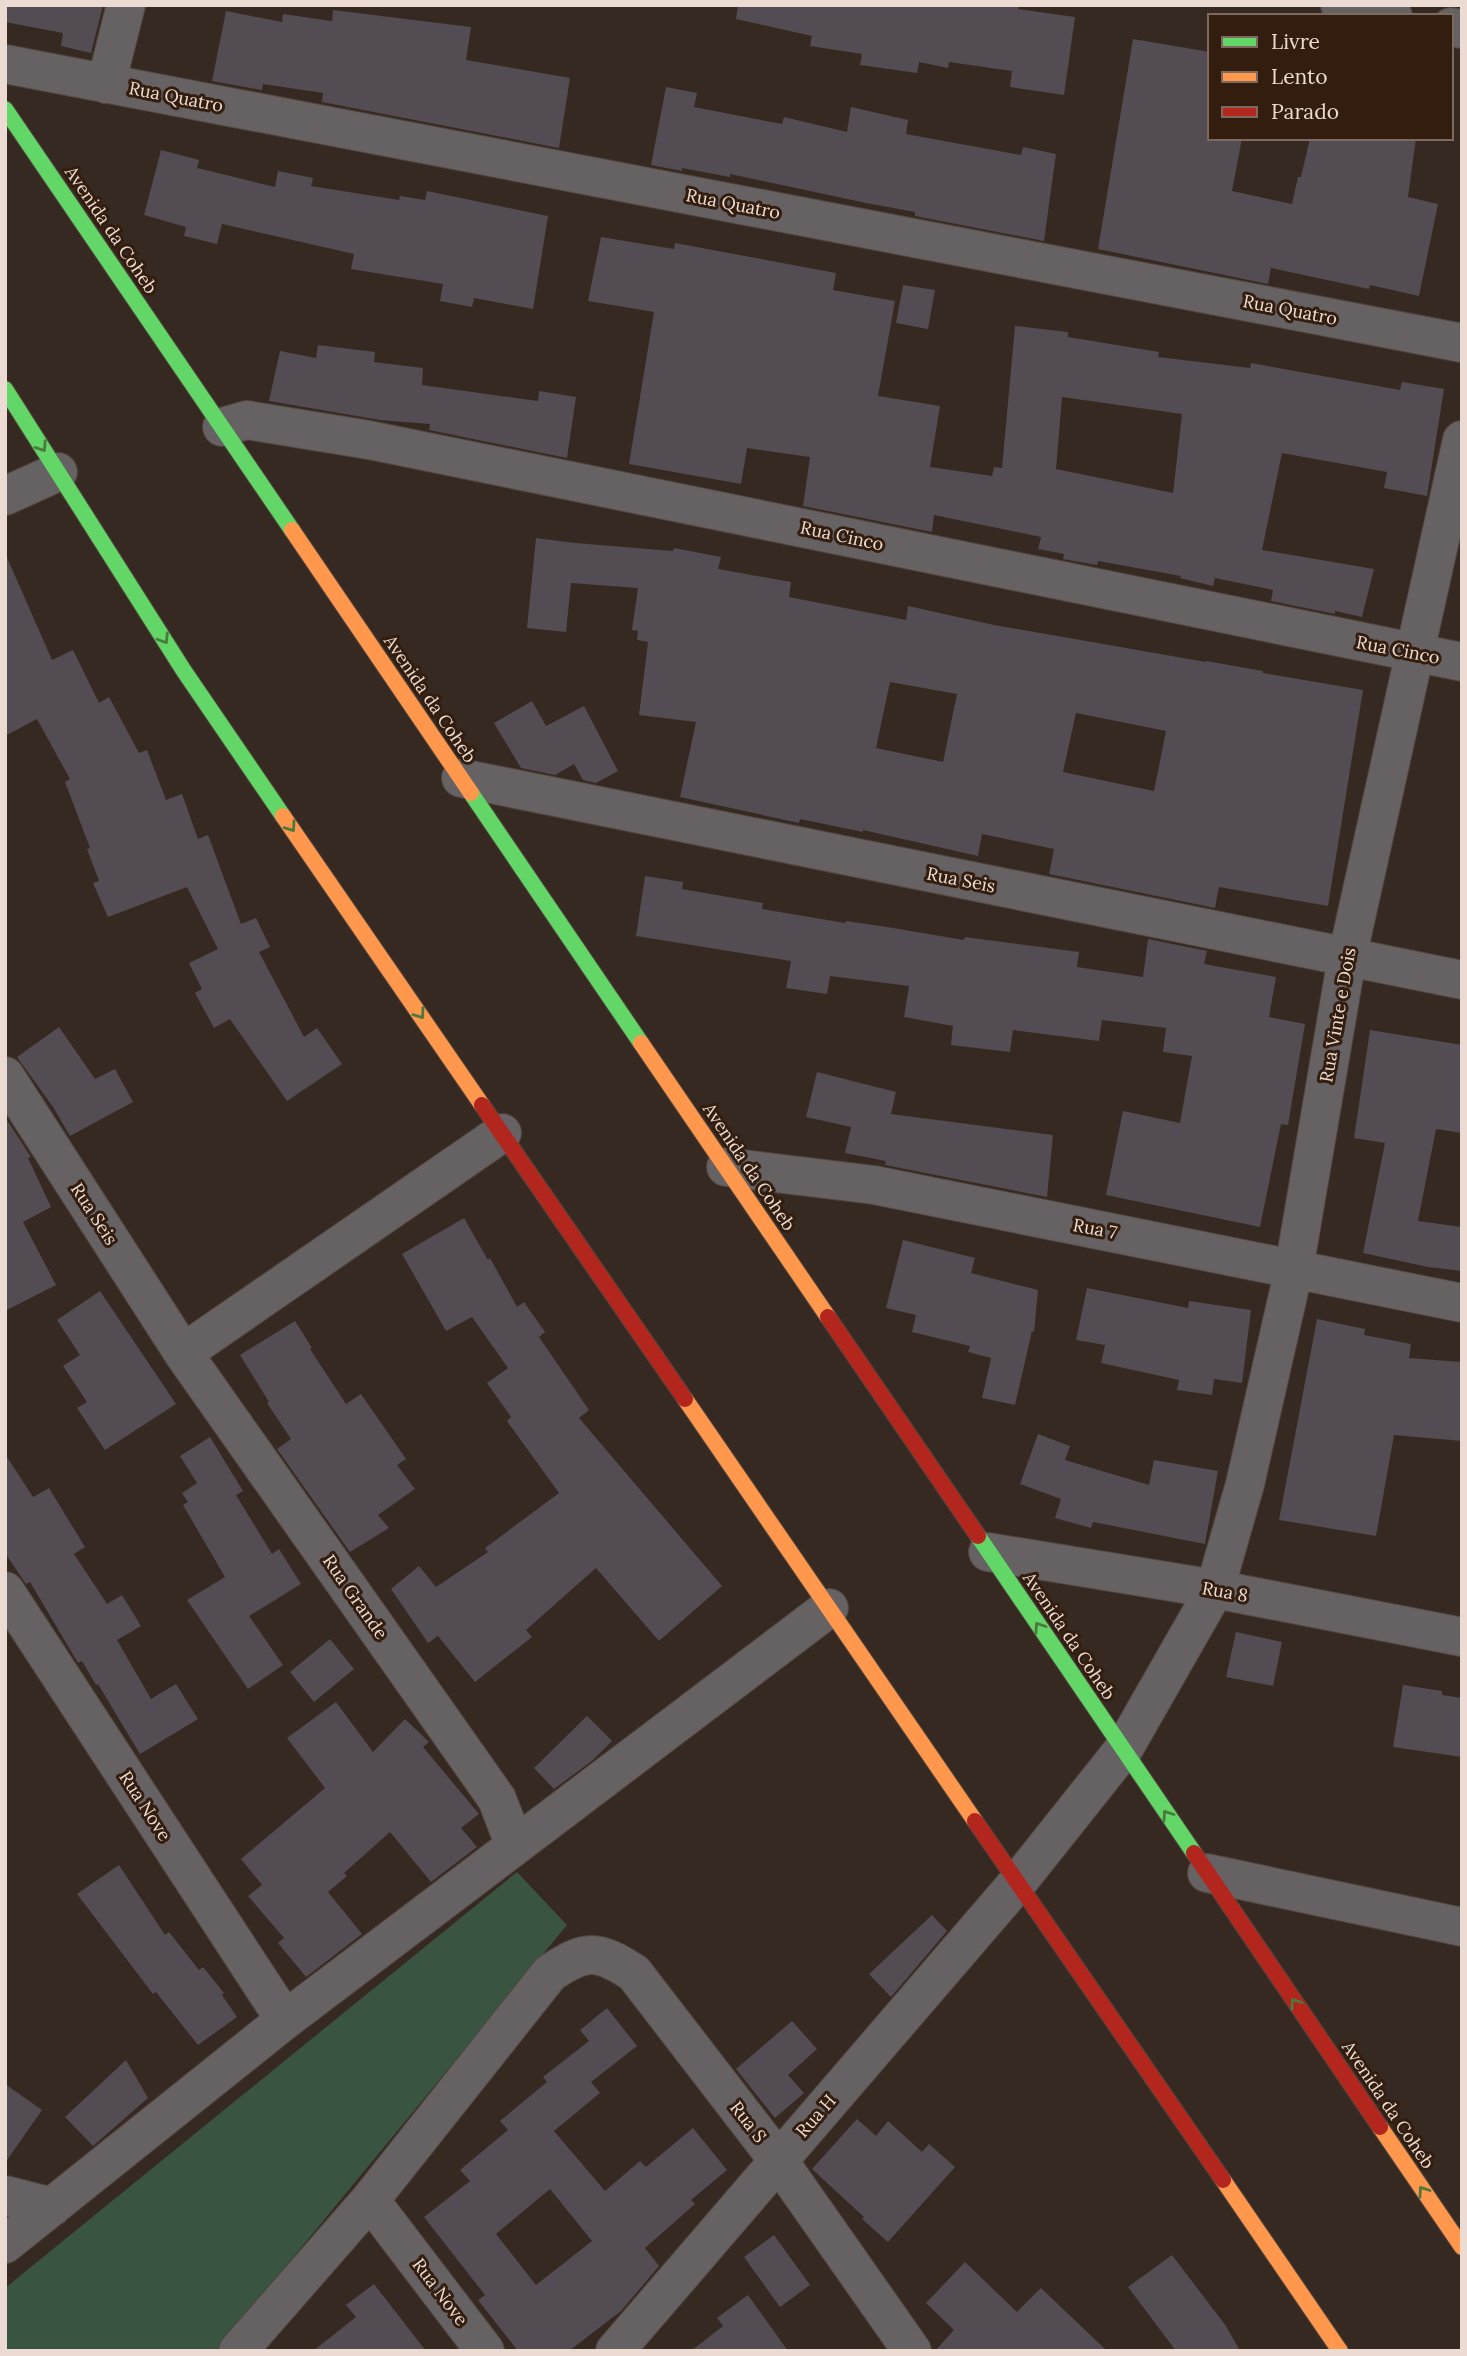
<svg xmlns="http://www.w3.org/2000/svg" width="1467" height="2356" font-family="Lora,serif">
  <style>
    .green { fill: #3a5442 }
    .building { fill: #534c52; fill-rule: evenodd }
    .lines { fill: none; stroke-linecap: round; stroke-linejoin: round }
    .street-casing { stroke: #51463f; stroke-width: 40 }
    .fast-casing { stroke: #51463f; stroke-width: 18 }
    .slow-casing { stroke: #51463f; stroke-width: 18 }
    .jam-casing { stroke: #51463f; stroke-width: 18 }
    .street { stroke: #666162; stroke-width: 38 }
    .fast { stroke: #63d668; stroke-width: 16 }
    .slow { stroke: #ff974d; stroke-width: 16 }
    .jam { stroke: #b3261e; stroke-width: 16 }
    .oneway { stroke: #4b7a3c }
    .labels { text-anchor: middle; stroke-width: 6; stroke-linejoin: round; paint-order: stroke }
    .street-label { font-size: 18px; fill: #ebdbd2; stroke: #331d0f }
  </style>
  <rect width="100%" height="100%" fill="#362921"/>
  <path class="green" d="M517 1872 567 1925 216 2351H5V2288Z"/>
  <path class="building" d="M5 5H103L91 53 61 46 63 33 5 22Z
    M738 5H1019L1018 9 1075 17 1064 95 1010 87 1012 71 949 62 948 68 919 62 917 73 860 65 862 54 810 46 812 36 736 19Z
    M333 10 471 27 466 60 570 78 559 148 322 102 323 93 263 84 262 90 212 81 226 11 282 22 283 14 332 21Z
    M1133 39 1210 52V138H1242L1232 191 1292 204 1298 177H1301L1310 138H1416L1408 197 1438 204 1419 296 1370 285 1369 289 1271 268 1268 284 1098 249Z
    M666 87 697 93 694 107 782 124 784 117 847 132 851 107 908 120 906 134 1021 155 1023 147 1056 154 1044 241 915 216V212L866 203 730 174V177L682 168V171L651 165Z
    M161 150 199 160 197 168 275 187 278 171 313 178 311 186 399 200 400 196 425 200 427 191 548 216 533 309 474 298 472 307 440 301 443 284 351 269 354 254 222 224 217 244 184 236 186 227 144 215Z
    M601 237 674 249 675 243 836 273 833 290 895 301 878 396 940 406 930 467 992 476 994 467 1002 468 1015 326 1068 332V337L1159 352 1158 357 1250 368 1251 363 1400 390 1402 382 1444 389 1427 496 1384 488 1387 472 1282 453 1262 550 1374 569 1362 617 1335 611V614L1271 601 1273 590 1215 578 1213 586 1180 578 1181 576 1098 561 1097 565 1063 559 1064 554 1038 549 1041 537 934 515 932 532 803 506 810 457 747 448 741 484 629 464 654 312 588 301ZM1062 397 1182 414 1173 493 1056 469Z
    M903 285 935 290 928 329 896 323Z
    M318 345 375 352 374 362 423 368 422 385 538 401 539 391 576 397 567 458 429 430 430 424 380 420 269 401 280 351 316 358Z
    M536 538 575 543 673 551 674 548 721 557 718 569 791 582 789 597 906 620 908 606 994 625 1206 662V661L1263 671V673L1363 690 1328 906 1219 887 1215 908 1049 874 1054 849 982 834 978 856 863 830V832L800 819 799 823 680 797 696 722 639 715 648 642 637 640 638 631 632 630 638 588 571 583 566 632 527 628ZM890 682 957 694 943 762 876 748ZM1076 713 1166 731 1154 791 1063 772Z
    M5 553 52 660 73 650 99 703 109 697 139 753 147 750 166 800 182 794 198 839 208 835 241 924 256 918 270 947 259 952 304 1037 317 1028 342 1064 287 1101 230 1019 214 1028 195 993 202 989 189 963 218 949 187 887 108 917 93 883 99 881 87 849 90 848 65 782 70 779 37 719 5 736Z
    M532 701 546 726 584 706 618 771 596 783 583 780 574 764 555 775 521 768 494 723Z
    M645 876 683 882 682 889 763 903 762 909 845 923 846 921 887 927 964 940 965 937 1079 952 1077 967 1143 977 1148 939 1207 951 1204 964 1276 977 1269 1017 1305 1024 1288 1125 1281 1124 1260 1227 1106 1195 1123 1111 1180 1123 1192 1056 1163 1052 1166 1028 1102 1020 1099 1041 1013 1030 1010 1052 951 1045 953 1026 904 1017 909 986 830 976 827 994 786 988 791 961 636 936Z
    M59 1027 95 1079 115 1069 133 1102 70 1136 53 1107 17 1057Z
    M1370 1030 1462 1045V1133L1436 1129 1418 1221 1462 1227V1271L1428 1267 1363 1253 1385 1143 1354 1138Z
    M817 1072 896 1092 891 1114 1053 1135 1047 1197 885 1165 886 1161 845 1153 851 1127 806 1117Z
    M5 1117 31 1157 28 1158 51 1207 23 1222 56 1285 5 1311Z
    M464 1218 488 1260 490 1258 517 1307 524 1302 545 1332 539 1337 589 1410 579 1418 722 1586 659 1641 596 1568 526 1630 532 1637 475 1682 438 1636 428 1643 391 1589 419 1566 436 1587 488 1552 485 1548 559 1493 507 1421 511 1417 487 1383 508 1368 472 1317 446 1331 402 1254Z
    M903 1240 975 1258 971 1273 1038 1290 1034 1332 1032 1331 1015 1405 982 1398 991 1358 968 1352 970 1346 912 1332 916 1315 886 1308Z
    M1087 1288 1188 1308 1189 1301 1251 1310 1242 1383 1214 1379 1212 1395 1177 1390 1179 1380 1101 1363 1105 1345 1076 1340Z
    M100 1291 176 1404 105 1450 77 1408 87 1402 63 1366 80 1355 57 1320Z
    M1317 1319 1365 1329 1364 1335 1411 1344 1409 1358 1462 1362V1441L1394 1435 1376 1536 1279 1520Z
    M295 1321 312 1348 310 1349 346 1404 361 1394 406 1459 397 1465 415 1489 378 1515 389 1528 350 1552 277 1449 291 1439 267 1403 269 1402 240 1355Z
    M1038 1434 1070 1446 1065 1460 1149 1485 1154 1460 1218 1471 1205 1544 1093 1522 1091 1528 1055 1518 1061 1499 1020 1484Z
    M210 1437 243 1491 236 1495 272 1554 279 1549 301 1584 249 1616 283 1665 248 1689 187 1600 225 1577 183 1505 188 1502 182 1493 197 1483 180 1456Z
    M5 1454 33 1497 49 1488 85 1547 74 1554 107 1604 122 1595 141 1626 117 1640 151 1699 176 1684 198 1719 140 1754 98 1684 96 1685 82 1661 78 1663 30 1582 26 1584 5 1553Z
    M1236 1632 1282 1642 1273 1686 1226 1677Z
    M330 1639 354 1669 314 1702 290 1672Z
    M1403 1685 1442 1691V1695L1462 1698V1757L1393 1747Z
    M336 1702 373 1752 405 1719 429 1742 423 1747 479 1814 461 1828 477 1847 431 1882 390 1832 344 1873 347 1876 328 1892 362 1934 306 1977 278 1943 284 1938 248 1896 262 1885 241 1859 325 1788 287 1738Z
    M587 1716 612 1741 593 1760 554 1789 534 1768Z
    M119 1865 165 1935 169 1932 199 1970 203 1967 224 1993 222 1995 237 2017 198 2045 156 1992 153 1994 77 1894Z
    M932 1915 947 1931 891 1997 869 1974Z
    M607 2008 637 2046 591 2082 600 2093 554 2131 605 2191 640 2161 646 2167 693 2128 727 2170 691 2200 695 2204 645 2248 659 2266 621 2311 569 2351H518L478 2300 485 2295 424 2217 470 2181 460 2170 508 2130 500 2121 547 2082 543 2077 589 2041 580 2030ZM550 2189 592 2241 536 2285 496 2234Z
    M792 2021 817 2049 788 2075 804 2093 775 2118 736 2069Z
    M126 2060 148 2098 93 2146 65 2117Z
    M5 2084 42 2110 5 2163Z
    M857 2119 876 2136 888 2121 922 2152 929 2144 955 2167 888 2242 862 2219 864 2217 812 2169Z
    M774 2235 810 2285 780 2307 744 2257Z
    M1172 2255 1226 2326 1240 2351H1176L1128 2287Z
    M965 2262 1017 2312 1041 2288 1107 2351H935L954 2330 926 2303Z
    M374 2284 426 2351H313L356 2317 346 2305Z
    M748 2295 788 2351H691L723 2326 717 2318Z"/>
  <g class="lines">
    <defs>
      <path id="street" d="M1340 5 1393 16
        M1451 27 1462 29
        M5 64 1462 343
        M106 84 126 5
        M222 427 247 420 369 440 1462 662
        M5 496 58 472
        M461 778 1462 980
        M5 1076 183 1353 497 1799 515 1846
        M726 1167 874 1185 1462 1303
        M183 1353 502 1133
        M988 1552 1215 1589 1462 1637
        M5 1591 285 2020
        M1207 1873 1462 1927
        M5 2195 52 2207
        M370 2200 485 2351
        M5 2244 285 2020 829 1608
        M238 2351 370 2200 550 1973C586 1949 597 1949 634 1973L778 2160 912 2351
        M615 2351 1018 1882 1123 1750 1215 1589 1245 1484 1294 1269 1347 958 1462 440"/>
      <path id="fast" d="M5 109 292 530
        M5 389 184 671 283 816
        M471 793 641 1043
        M978 1536 1194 1853"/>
      <path id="slow" d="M292 530 471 793
        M283 816 482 1105
        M641 1043 828 1317
        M685 1399 975 1821
        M1380 2127 1462 2247
        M1223 2180 1340 2351"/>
      <path id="jam" d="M482 1105 685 1399
        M828 1317 978 1536
        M975 1821 1223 2180
        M1194 1853 1380 2127"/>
    </defs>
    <use href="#street" class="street-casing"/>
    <use href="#fast" class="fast-casing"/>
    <use href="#slow" class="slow-casing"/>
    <use href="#jam" class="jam-casing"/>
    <use href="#street" class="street"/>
    <use href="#fast" class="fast"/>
    <use href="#slow" class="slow"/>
    <use href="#jam" class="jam"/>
  </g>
  <defs><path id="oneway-chevron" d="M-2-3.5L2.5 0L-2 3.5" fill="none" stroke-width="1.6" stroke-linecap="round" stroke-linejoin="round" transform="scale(1.75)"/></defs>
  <g class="oneway">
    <use href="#oneway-chevron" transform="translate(42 447) rotate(57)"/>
    <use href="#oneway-chevron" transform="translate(164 639) rotate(58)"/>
    <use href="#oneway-chevron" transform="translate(291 827) rotate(55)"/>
    <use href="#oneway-chevron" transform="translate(420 1014) rotate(55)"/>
    <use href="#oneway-chevron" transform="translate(1039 1627) rotate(-124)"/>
    <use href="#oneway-chevron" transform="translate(1167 1815) rotate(-124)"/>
    <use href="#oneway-chevron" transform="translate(1295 2003) rotate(-124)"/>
    <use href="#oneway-chevron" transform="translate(1423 2191) rotate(-124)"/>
  </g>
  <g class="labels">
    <g class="street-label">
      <text transform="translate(176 97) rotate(11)" y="6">Rua Quatro</text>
      <text transform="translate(733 204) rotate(11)" y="6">Rua Quatro</text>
      <text transform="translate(111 230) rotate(56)" y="6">Avenida da Coheb</text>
      <text transform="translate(1290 310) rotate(11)" y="6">Rua Quatro</text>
      <text transform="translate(842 536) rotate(12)" y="6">Rua Cinco</text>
      <text transform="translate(1398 650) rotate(11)" y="6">Rua Cinco</text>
      <text transform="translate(430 699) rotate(56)" y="6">Avenida da Coheb</text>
      <text transform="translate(961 880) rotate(11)" y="6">Rua Seis</text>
      <text transform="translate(1338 1015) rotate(-80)" y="6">Rua Vinte e Dois</text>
      <text transform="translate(749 1167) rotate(56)" y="6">Avenida da Coheb</text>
      <text transform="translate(94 1214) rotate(57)" y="6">Rua Seis</text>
      <text transform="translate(1095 1229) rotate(11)" y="6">Rua 7</text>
      <text transform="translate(1225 1592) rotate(10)" y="6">Rua 8</text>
      <text transform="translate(355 1597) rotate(55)" y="6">Rua Grande</text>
      <text transform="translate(1069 1636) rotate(56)" y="6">Avenida da Coheb</text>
      <text transform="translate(145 1806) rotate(57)" y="6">Rua Nove</text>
      <text transform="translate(1388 2105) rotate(56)" y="6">Avenida da Coheb</text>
      <text transform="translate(816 2116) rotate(-49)" y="6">Rua H</text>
      <text transform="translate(748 2122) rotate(52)" y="6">Rua S</text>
      <text transform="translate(440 2292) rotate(53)" y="6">Rua Nove</text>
    </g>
  </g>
  <rect width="1467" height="2356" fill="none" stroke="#ebdbd2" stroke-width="14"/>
  <rect x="1208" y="14" width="245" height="126" fill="#331d0f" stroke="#7d695d" stroke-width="2"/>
  <rect x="1222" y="37" width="35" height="10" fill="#63d668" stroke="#7d695d" stroke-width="2"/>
  <text x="1271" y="49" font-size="21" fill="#ebdbd2">Livre</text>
  <rect x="1222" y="72" width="35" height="10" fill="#ff974d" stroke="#7d695d" stroke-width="2"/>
  <text x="1271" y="84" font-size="21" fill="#ebdbd2">Lento</text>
  <rect x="1222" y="107" width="35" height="10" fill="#b3261e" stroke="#7d695d" stroke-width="2"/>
  <text x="1271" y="119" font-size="21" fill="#ebdbd2">Parado</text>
</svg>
